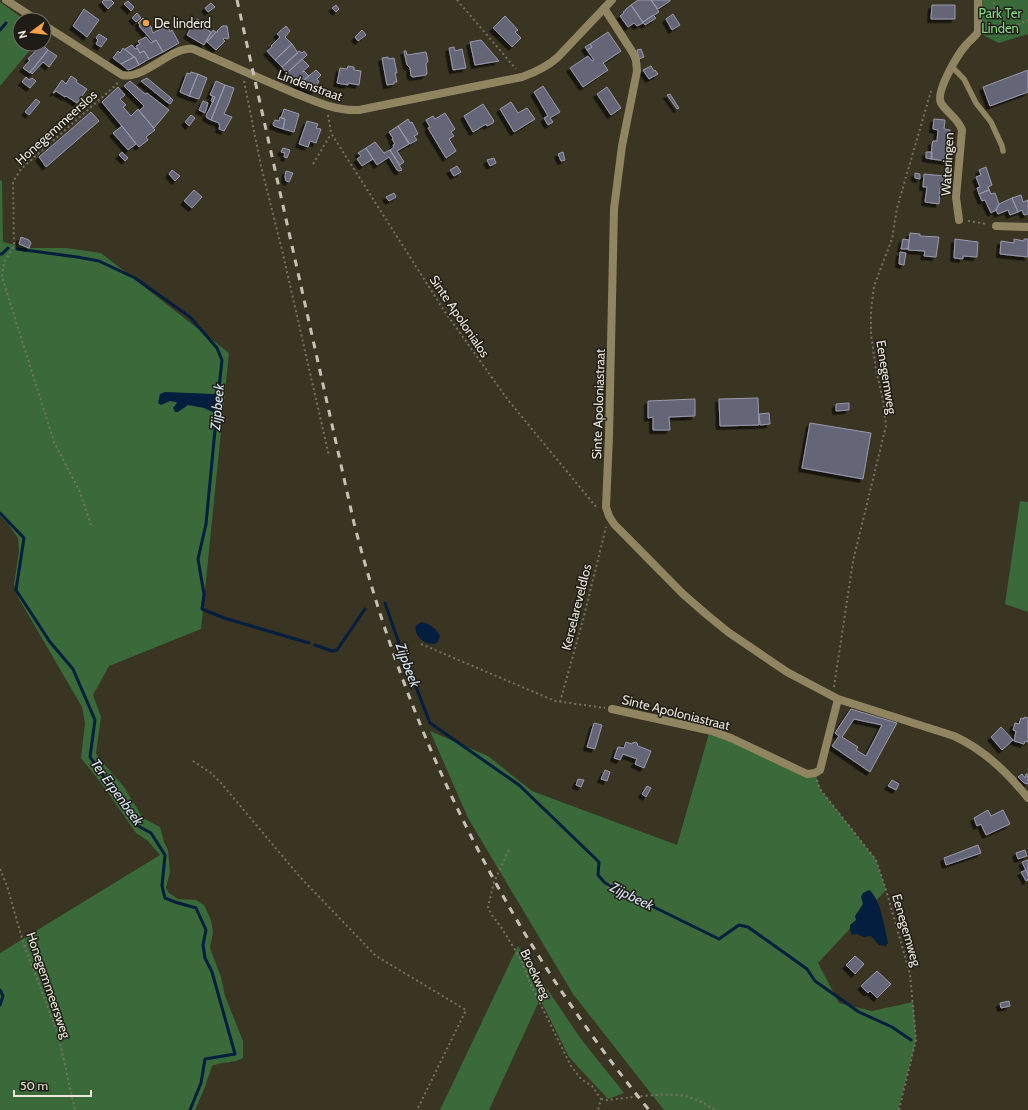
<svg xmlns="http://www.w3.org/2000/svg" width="1028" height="1110" font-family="Cabin,sans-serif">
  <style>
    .green { fill: #3a6a39 }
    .water { fill: #031e3e }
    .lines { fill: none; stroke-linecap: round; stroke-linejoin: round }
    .stream { stroke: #031e3e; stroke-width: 3 }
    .building { fill: #656578; stroke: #999aae; fill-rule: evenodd; filter: url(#shadow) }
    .path { stroke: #787264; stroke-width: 2; stroke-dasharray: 2 3; stroke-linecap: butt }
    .service { stroke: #918561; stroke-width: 5.5 }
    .minor { stroke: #918561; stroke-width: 8 }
    .rail { stroke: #c6c1b6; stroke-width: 3; stroke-dasharray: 7 7; stroke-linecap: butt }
    .poi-dot { fill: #f5a246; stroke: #1e1c14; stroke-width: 1.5 }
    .labels { text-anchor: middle; stroke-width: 3; stroke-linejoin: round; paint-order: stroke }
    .park-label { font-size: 13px; fill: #86db84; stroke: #1e1c14 }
    .poi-label { font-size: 13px; fill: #ebe7dd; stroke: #1e1c14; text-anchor: start }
    .street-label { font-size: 13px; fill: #ebe7dd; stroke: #1e1c14 }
    .water-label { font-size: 14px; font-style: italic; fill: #d5e3f6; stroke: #1e1c14 }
  </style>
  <defs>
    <filter id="shadow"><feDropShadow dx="-3.5" dy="3.5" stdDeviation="0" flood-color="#0009"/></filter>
  </defs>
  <rect width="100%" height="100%" fill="#3a3423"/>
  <path class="green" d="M977 0H1028V34L999 43 977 32Z
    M0 2 25 20H20V44H35L0 86Z
    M0 180 2 181 3 242 29 248H66L101 253 229 353 201 629 109 666 93 695 101 717 96 753 98 757 124 787 143 818 160 827 164 842 168 850 170 872 166 888 169 893 178 899 196 900 204 905 211 920 213 932 210 948 221 977 225 996 243 1041V1058C233 1064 223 1061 212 1066L205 1087 195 1110H0V953L160 855 148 841 136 833 104 787 81 758 85 723 82 707 18 597 14 584 19 552 18 538 8 524 0 516Z
    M1020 501 1028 502V612L1005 604Z
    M710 730 815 773 820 789 876 860 886 890 818 963 839 1003 872 1011 913 1002 916 1040 898 1110H664L573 994 468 818 430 731 488 756 532 791 677 845Z
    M518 946 581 1039 624 1093 608 1099 569 1057 540 999 489 1110H440Z"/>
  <path class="water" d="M219 388 217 414 204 408 188 405 178 412H175L173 408 177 403 176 402 170 401 161 405 158 403 160 394 165 392 214 394Z
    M422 622C430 624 437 629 440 636L437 643C426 647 413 636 416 625Z
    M869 890C880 897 885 929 888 943L886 946 879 945 871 936 864 937 857 934 852 935 850 930V925L856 920 855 916 863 904 861 897 863 893Z"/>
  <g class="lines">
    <path class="stream" d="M0 30 6 23
      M17 249 77 257 99 261 135 278 190 317 217 348 222 360 219 388 206 524 198 559 204 594 202 609 224 618 309 643
      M0 254H2L8 248
      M0 513 24 538 16 590 50 642 73 669 95 720 90 757 138 826 151 833 165 855 162 886 165 898 175 902 196 908 206 930 203 945 205 958 212 972 235 1054 205 1059 201 1083 190 1110
      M385 603 400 646 430 723 519 785 599 862 598 875 605 883 719 939 739 925 748 927 807 969 815 981 859 1012 892 1027 911 1040
      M315 645 332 651 337 650 365 609
      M0 990 3 996 0 1005"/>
  </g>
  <path class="building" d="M104 0H111L114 3 108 9 102 2Z
    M638 0H651L659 12 643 22 631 5Z
    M651 0H670V1L658 9Z
    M128 1 134 7 131 11 124 4Z
    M211 3 215 7 208 12 205 8Z
    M336 5 339 9 336 12 332 8Z
    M631 5 643 23 637 26 634 23 628 27 620 16 624 13 623 12 626 10V9Z
    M932 5H955V19H931Z
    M84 9 99 20 87 37 73 26Z
    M137 13 141 18 136 22 132 18Z
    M673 14 680 25 672 30 666 19Z
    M653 15 656 18 645 25 643 22Z
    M505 16 518 30 515 32 521 38 512 47 493 28Z
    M143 18 152 28H151L153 33 164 27 169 29 170 32 172 30 179 43 163 52 156 40 153 42 139 26 140 25 138 23Z
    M197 19 206 25 204 28 211 32 204 45 187 35 194 22 195 23Z
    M222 26H227L229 38 227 39 225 38 223 39 225 41 216 50 207 42 216 32H218L217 31Z
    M286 26 290 31 285 37 292 44 275 60 267 51 272 47 271 46 280 37 277 34Z
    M213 30 216 32 207 42 206 41Z
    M362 30 366 35 358 41 355 37Z
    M608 32 621 51 603 63 608 70 583 87 570 68 588 56 592 61 594 60 587 50 592 47 590 44Z
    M99 34 107 39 101 47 96 44 98 40 96 38Z
    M146 37 151 43 156 40 163 52 149 59 144 51 140 53 136 46 140 44 138 41Z
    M481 40 499 61 475 65 470 42Z
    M42 44 48 50 30 73 23 68 30 60 28 59Z
    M292 44 298 53 282 67 275 60Z
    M590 44 592 47 587 50 585 47Z
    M132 45 135 49 137 48 140 53 144 51 149 59 139 65 135 57H134L125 49Z
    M454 47 455 51 462 49 466 68 453 70 449 48Z
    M123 48 134 57 121 64 113 58 118 51 120 53Z
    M641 49 644 57 639 59 637 50Z
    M48 50 57 56 49 67 43 62 32 74 30 72Z
    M299 51 302 53 304 51 307 55 287 73 282 67Z
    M404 51H406L407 55 426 52 428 61 426 64 427 73 426 75 413 77 411 76 410 68 407 65Z
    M134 57H135L139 65 131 69 128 70 121 64Z
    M388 57V59L394 58 397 73H395L397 82H394V84L387 85 382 58Z
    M302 59 309 66 302 72 304 71 309 76 298 85 287 73Z
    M348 66 354 67V70L361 71 359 85 348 83V85L337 83 340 68 347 69Z
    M651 66 654 71 655 70 658 74 649 79 643 70Z
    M316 70 321 75 317 79V80L319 81 314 92 298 85Z
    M1028 70V92L990 106 983 87Z
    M191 72 198 74 189 96 180 92 187 73 190 74Z
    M198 74 207 78 199 99 189 96Z
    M71 76 77 80 76 82 87 89 77 103 66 96 65 97 56 91 54 93H53L62 80 66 84Z
    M26 77 29 80 32 78 36 81 30 88 22 82Z
    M147 78 171 98 167 102 141 81Z
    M130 81 145 94 147 93 169 110 154 128 139 111 144 106 124 86Z
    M216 81 225 85 211 120 207 118 206 116 215 97 210 95Z
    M225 85 234 88 229 103 224 114 232 117 224 131 219 129 220 125H219V123L211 120Z
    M543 86 560 112 550 118 553 122 548 125 544 118 548 116 534 92Z
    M118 87 125 95 120 99 126 105 123 107 131 116 138 109 155 130 146 137 148 140 139 147 102 102Z
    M607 87 621 108 611 115 597 94Z
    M670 94 679 108 677 109 667 95Z
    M213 96 215 97 213 102 211 101Z
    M171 98 173 100 170 104 167 102Z
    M36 99 40 102 29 115 25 112Z
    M203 101 208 103 205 113 199 110Z
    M511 102 518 113 527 108 535 119 514 132 500 109Z
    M483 104 494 121 493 123 487 126 486 124 473 132 464 116Z
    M284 109 299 114 294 132 283 129 285 119 281 118Z
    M91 112 99 121 46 167 39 157Z
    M445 113 455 129 451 132 454 136 449 139 456 151 446 158 428 128 430 127 426 120 433 116 435 119Z
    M191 115 195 118 189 126 185 122Z
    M280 117 285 119 283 129 274 126 273 124 275 120 279 121Z
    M408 119 410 123 412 122 418 134 414 136 417 140 410 144 398 126Z
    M934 119 945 120 944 129 950 130 947 161 931 159 932 144 933 141H937L938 130 933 129Z
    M307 121 318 124 316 128 321 129 316 143 310 141 308 147 299 144Z
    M122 126 136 144 128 150 113 133Z
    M398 126 409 144 397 151 404 162 400 165 390 150 394 147 393 145 395 144 392 139 393 138 389 132Z
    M375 142 384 153 390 150 402 170 399 171 397 170 389 157 377 165 366 148Z
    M283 148 290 150 287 158 284 157 285 153 281 152Z
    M366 148 373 159 362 166 357 159 361 156 358 153Z
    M122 152 128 158 125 161 119 155Z
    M563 152 565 160 561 161 558 154Z
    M926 152H932V159L926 158Z
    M494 158 496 163 490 166 487 160Z
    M457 166 461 172 454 176 450 170Z
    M986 167 992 185 988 187 989 190 979 194 977 188 980 187 976 177 981 175 979 170Z
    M172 170 180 176 175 181 169 174Z
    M286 171 293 173 289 182 286 181 285 177Z
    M915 173 920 174V179L915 178Z
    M924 174 945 176 944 188H940L939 204 925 202 927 187H923Z
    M988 187 991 194 995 193 999 204 996 210 991 213 985 200 982 201 979 194 989 190Z
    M194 190 202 197 192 208 184 201Z
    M394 193 396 197 389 201 386 197Z
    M1021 195 1023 202 1028 200V214L1024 215 1022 210 1018 212 1012 198Z
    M1012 198 1018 212 1010 215 1008 210 998 214 996 210 999 204Z
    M910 233 920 234V236L939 237 936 257 924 256 925 251 908 250Z
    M21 237 29 240 31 243 29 248 19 244Z
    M903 239 909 240 908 249H901Z
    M955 239 978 242 977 257 963 256V259L954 258Z
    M1014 239 1024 241V239H1028V257L1000 254 1001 241 1014 243Z
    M900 252 906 253 904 265 899 264Z
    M758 398 759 425 720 426 719 399Z
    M695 399V416L669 417 670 430H653V417L648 418V401Z
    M849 403V410L836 411V404Z
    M769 413 770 424 760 425 759 414Z
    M810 423 871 433 863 479 802 468Z
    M851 709 897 723 870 772 832 746 839 736 835 733ZM854 719 882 725 866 756 856 750 858 747 842 737Z
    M1024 717 1028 718V742L1025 741 1024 744 1014 741 1016 731 1013 730 1015 723 1019 724 1021 718 1024 719Z
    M594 723 602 725 595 749 587 747Z
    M1001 727 1013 740 1002 750 991 737Z
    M626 742 632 744V743L636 742 637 743 638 746 651 751 644 768 635 764 637 759 623 754 620 760 614 758 618 747 624 748Z
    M605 770 610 772 607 781 601 779Z
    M1022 774 1025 778 1026 774H1028V784L1024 783 1018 777Z
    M578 779 584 780 581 787 576 785Z
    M892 780 899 784 896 790 888 786Z
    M647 786 651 788 646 797 642 794Z
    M988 810 991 816 1003 810 1010 824 986 835 981 824 977 826 974 818Z
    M978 845 981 853 946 865 944 858Z
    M1025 850 1027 856 1018 859 1016 853Z
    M1028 860V875L1022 862Z
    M1026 870 1028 875V880L1026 881 1021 872Z
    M855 956 864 964 855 974 846 965Z
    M877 971 891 984 877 998 870 991 868 993 861 986Z
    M1009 1001 1010 1006 1001 1008 1000 1003Z"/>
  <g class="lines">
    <path class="path" d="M457 0 516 69
      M1003 26C1011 29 1020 24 1028 20
      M986 31 992 27 1002 25 997 14 993 0
      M244 81 261 166 282 250 329 456
      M328 115 331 133 445 312 508 400 597 508
      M313 164 331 134
      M968 221 987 224
      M91 525 80 492 54 442 2 277 4 262 14 246 13 182 21 169 116 85 118 82
      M421 644 555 701 605 708
      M834 687 853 561 886 426 883 400 876 370 871 334V311L874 286 892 239 897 208 931 91
      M560 702 583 620 606 527
      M193 761 211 773 221 783 300 877 376 956 466 1010 417 1110
      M817 780 820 789 876 860 886 890 910 974 916 1040 899 1110
      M509 850 494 882 488 907 491 914 501 927 522 961 530 983 571 1066 581 1079 592 1086 601 1099 598 1110
      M0 869 7 886 23 942 58 1034 75 1110
      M608 889 612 880
      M601 1099 607 1100C628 1098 670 1091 689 1097 699 1100 707 1105 715 1110"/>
    <path class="service" d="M952 67 964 79 976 103 991 122 1002 146 1003 151"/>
    <path class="minor" d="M6 0 37 20
      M604 8 633 53 636 60 637 71 622 146 614 209 609 436 606 507 609 516 614 524 683 594 706 614 728 632 787 672 838 699 954 736C983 749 1008 773 1028 798
      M44 25 122 75C145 80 171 46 193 49 226 63 258 78 292 92 314 101 335 111 359 110L522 77C536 72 547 67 558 57L612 0
      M959 220 956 197 962 130C958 118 947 113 941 103 935 92 958 54 966 45 970 40 975 37 978 32V0
      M996 226 1028 227
      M612 709 712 731 731 738 807 774 815 773 820 770 838 699"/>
    <path class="rail" d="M237 0 354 523C410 741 507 935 649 1110"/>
  </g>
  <circle class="poi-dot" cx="146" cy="23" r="4"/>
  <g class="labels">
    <g class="park-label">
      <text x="1000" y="18">Park Ter<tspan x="1000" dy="15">Linden</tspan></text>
    </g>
    <g class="poi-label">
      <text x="154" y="28">De linderd</text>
    </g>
    <g class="street-label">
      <text transform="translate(310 85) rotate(20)" y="5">Lindenstraat</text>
      <text transform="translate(56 127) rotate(-42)" y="5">Honegemmeerslos</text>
      <text transform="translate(947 164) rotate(-87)" y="5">Wateringen</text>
      <text transform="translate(460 316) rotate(56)" y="5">Sinte Apolonialos</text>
      <text transform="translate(887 377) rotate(81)" y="5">Eenegemweg</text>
      <text transform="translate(598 404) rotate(-88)" y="5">Sinte Apoloniastraat</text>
      <text transform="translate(576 607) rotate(-76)" y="5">Kerselareveldlos</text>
      <text transform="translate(676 712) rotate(14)" y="5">Sinte Apoloniastraat</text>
      <text transform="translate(907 930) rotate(74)" y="5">Eenegemweg</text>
      <text transform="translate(536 974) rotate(65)" y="5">Broekweg</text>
      <text transform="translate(49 985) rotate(71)" y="5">Honegemmeersweg</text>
    </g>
    <g class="water-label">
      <text transform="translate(217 407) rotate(-85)" y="5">Zijpbeek</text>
      <text transform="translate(408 665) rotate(70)" y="5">Zijpbeek</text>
      <text transform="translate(117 792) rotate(54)" y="5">Ter Erpenbeek</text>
      <text transform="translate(632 896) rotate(26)" y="5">Zijpbeek</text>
    </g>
  </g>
  <g transform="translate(32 32) rotate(255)"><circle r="19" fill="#1e1c14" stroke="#706d64"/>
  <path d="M0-3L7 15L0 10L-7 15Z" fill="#f5a246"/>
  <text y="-6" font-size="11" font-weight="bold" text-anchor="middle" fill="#ebe7dd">N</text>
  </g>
  <path d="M14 1090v6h77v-6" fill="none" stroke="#ebe7dd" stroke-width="2"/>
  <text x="20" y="1090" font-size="12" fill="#ebe7dd" stroke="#1e1c14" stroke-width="3" paint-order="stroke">50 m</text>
</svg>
